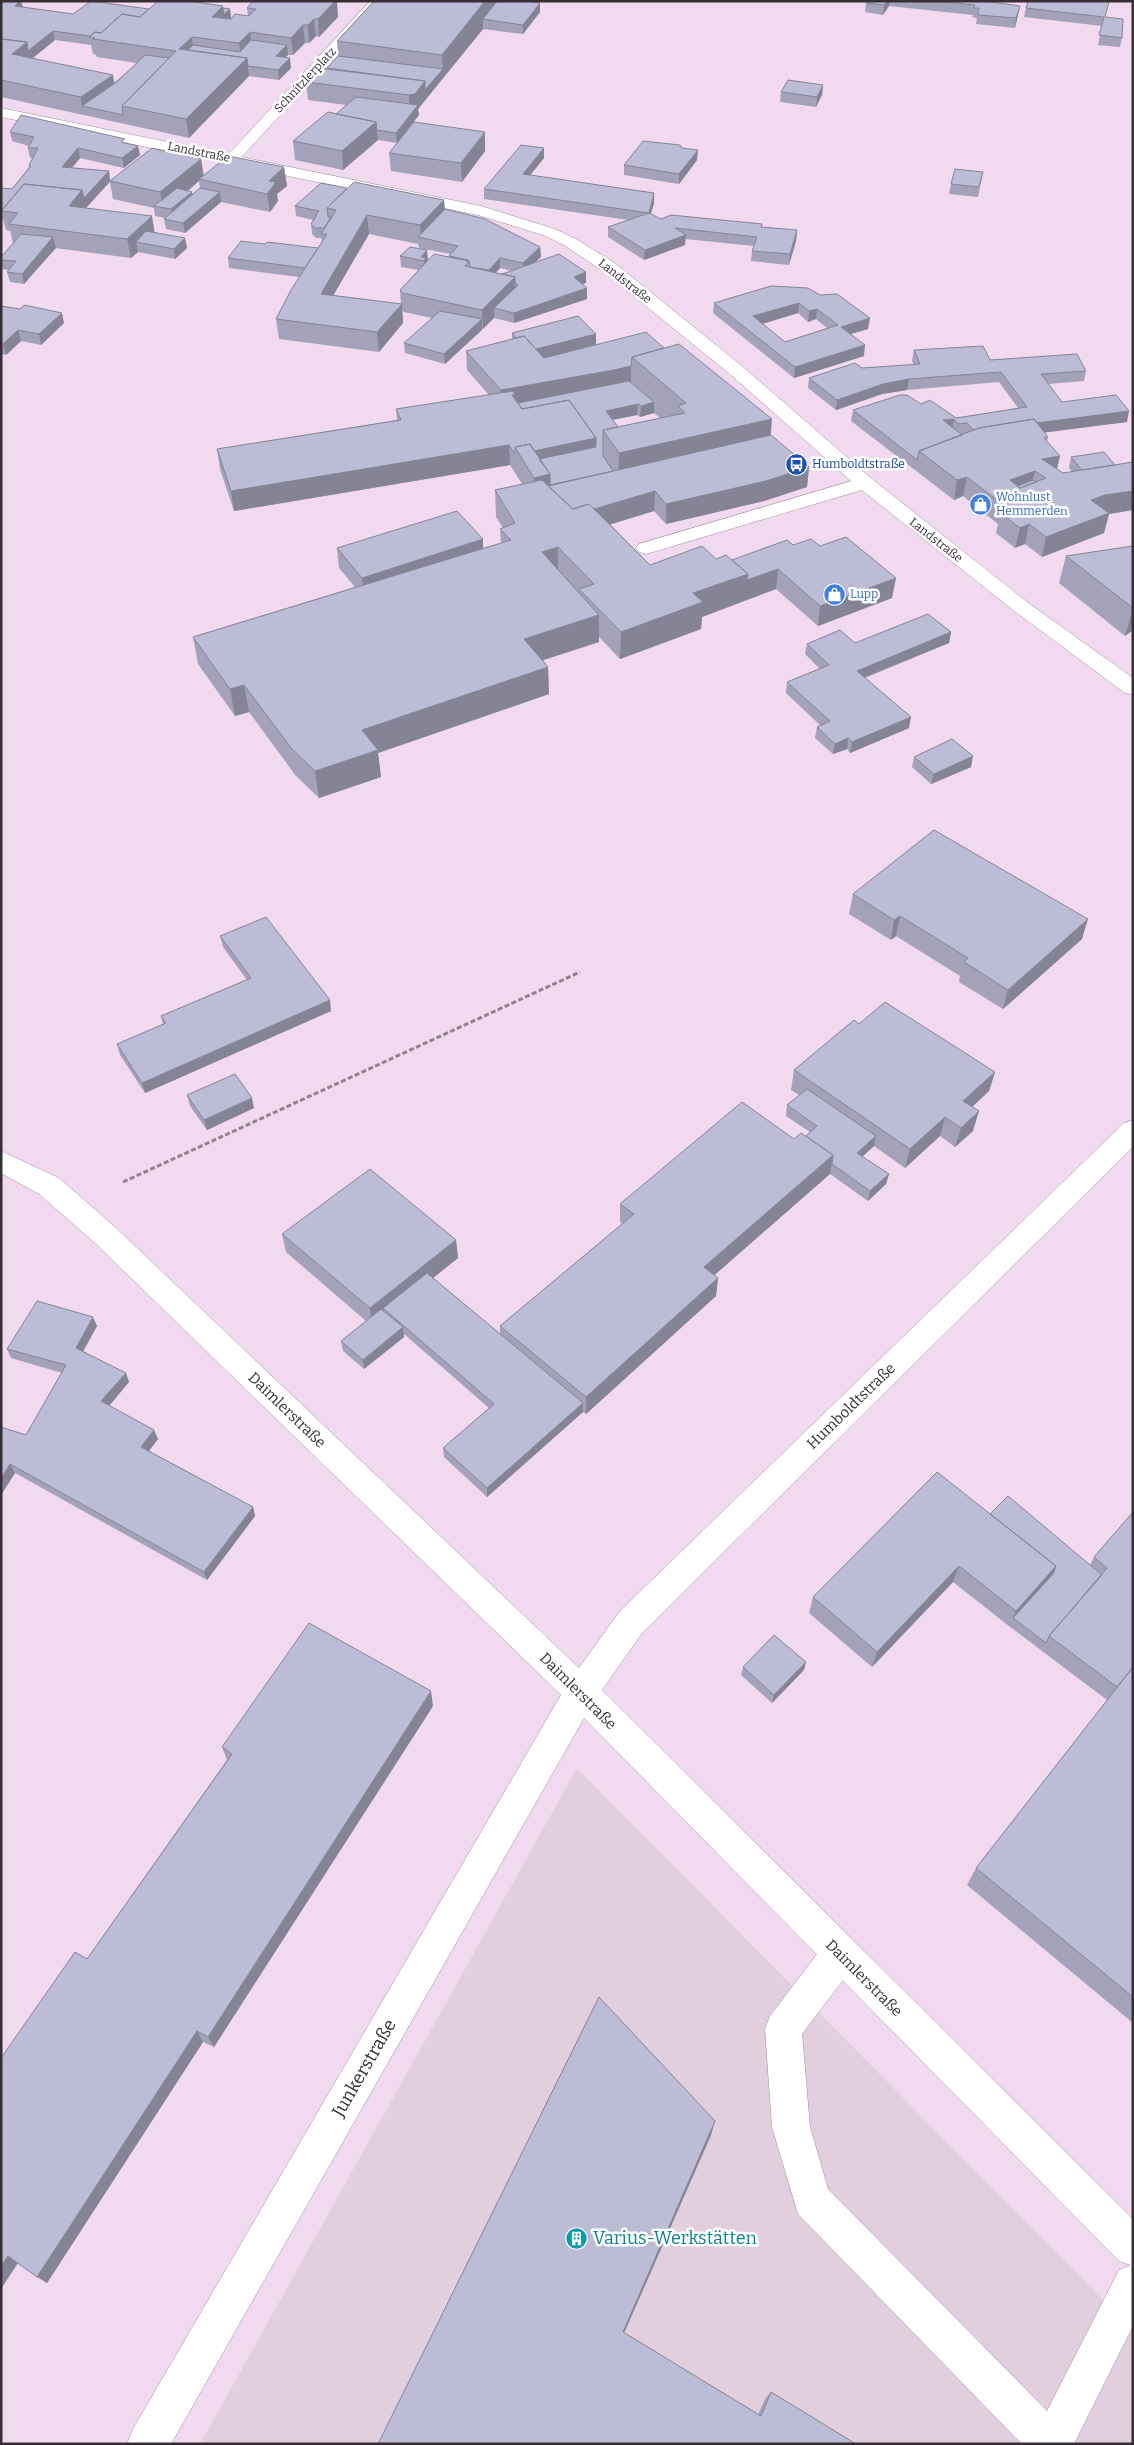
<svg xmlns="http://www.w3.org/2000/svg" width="1134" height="2445" font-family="Bitter,serif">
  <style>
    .commercial { fill: #e2cfde }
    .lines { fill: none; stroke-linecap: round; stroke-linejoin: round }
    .service-casing { stroke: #a28da0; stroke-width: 1 }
    .minor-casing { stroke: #a28da0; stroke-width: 1 }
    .tertiary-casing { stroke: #a28da0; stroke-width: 1 }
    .path { stroke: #91818f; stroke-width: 3; stroke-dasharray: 5 2.5; stroke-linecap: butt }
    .service { fill: #fff; fill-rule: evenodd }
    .minor { fill: #fff; fill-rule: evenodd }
    .tertiary { fill: #fff; fill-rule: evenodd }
    .wall { fill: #a3a2b8; fill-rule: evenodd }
    .shaded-wall { fill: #848496 }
    .building { fill: #bdbcd6; stroke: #848496; fill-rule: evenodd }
    .labels { text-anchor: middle; stroke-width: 5; stroke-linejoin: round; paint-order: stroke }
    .far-street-label { font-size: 12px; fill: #372e36; stroke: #fff }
    .far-transit-label { font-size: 12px; fill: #164399; stroke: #fff; text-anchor: start }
    .far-shop-label { font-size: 12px; fill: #366cbe; stroke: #fff; text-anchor: start }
    .street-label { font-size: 15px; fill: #372e36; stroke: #fff }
    .near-street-label { font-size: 18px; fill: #372e36; stroke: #fff }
    .near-culture-label { font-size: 18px; fill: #0d838f; stroke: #fff; text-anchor: start }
  </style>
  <rect width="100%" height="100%" fill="#f1daef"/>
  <path class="commercial" d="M577 1768 1102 2299 1133 2326V2444H200Z"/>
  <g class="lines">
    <defs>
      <path id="service" d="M865 477 872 479 875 483 872 487 653 552 646 554 639 552 636 548 639 544Z
        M840 1936 853 1941 858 1954 853 1967 802 2034 810 2127 828 2189 1047 2411 1119 2270 1133 2264V2326L1074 2444H1022L798 2214 772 2127 765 2029 770 2016 827 1941Z"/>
      <path id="minor" d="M370 1H385L237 162H227L224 159 227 156Z
        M1133 1120V1147L642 1633 602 1690 1133 2219V2266L1119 2261 584 1718 171 2444H127L133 2429 561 1695 96 1244 39 1194 1 1173V1151L59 1178 116 1228 579 1668 620 1611 1124 1123Z"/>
      <path id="tertiary" d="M1 108 481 206 555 229 576 239 616 264 743 367 872 479 1027 602 1133 678V695L1125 693 1013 610 858 487 731 375 604 272 564 245 543 235 478 215 1 117Z"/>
    </defs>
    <use href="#service" class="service-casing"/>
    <use href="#minor" class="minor-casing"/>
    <use href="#tertiary" class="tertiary-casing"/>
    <path class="path" d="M123 1182 580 972"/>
    <use href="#service" class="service"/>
    <use href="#minor" class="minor"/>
    <use href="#tertiary" class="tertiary"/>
  </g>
  <path class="wall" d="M1 1H21L23 7 73 14 149 9 223 8 230 9 231 18 248 16 247 8 338 17 319 37 316 36 309 43H305L293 55H288L285 57 291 68 279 80 249 76 189 138 1 97ZM55 40 91 45 93 54 96 55 97 57 137 63 114 83 33 58Z
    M374 1 540 12 523 34 483 29 418 109 419 115 397 143 378 140 343 170 295 160 293 141 336 114 346 105 308 100 306 82 327 68 338 56 337 41Z
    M867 1H989L988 2 1020 6 1015 28 976 24 977 18 972 17 973 15 889 6 883 15 865 12 866 3Z
    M1026 8 1105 17 1122 38 1120 47 1098 45 1102 26 1024 17Z
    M823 85 822 95 816 107 780 102 781 92Z
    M10 132 125 143 140 155 124 168 80 158 72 168 109 171 110 180 201 159 203 176 284 167 287 186 277 194 278 201 270 212 221 202 185 233 166 229 164 219 165 218 155 216 154 208 113 199 110 182 86 208 155 232 187 248 175 259 138 252 131 258 55 248 24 284 10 282 7 272 9 270 1 269V257L13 243 10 231 6 230 3 219H1V188L12 189 29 167V165L33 158H30L28 148 29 146 12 141ZM199 181 200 188 193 195 188 191Z
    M544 148V158L530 175 654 193V203L651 214 661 219 762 224V227L797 230 796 241 789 265 751 261 752 251 754 246 685 239V245L644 260 608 237V227L628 220 484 199V189Z
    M682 148 697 160 679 184 624 175V165Z
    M485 151 462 182 391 171 389 153Z
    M983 172 978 197 949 194 951 184Z
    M347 188 444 200 445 209 540 247 541 257 534 263 586 283 582 284 587 299 514 323 494 318 445 364 405 353 404 343 432 318 404 312 402 310 403 323 379 352 279 339 276 319 299 277 229 268 228 258 265 244 318 248 322 242 321 238H316L312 234 311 224 313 220 296 216 295 206ZM369 234 418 244 419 248 451 254 449 257 426 263 428 260 400 256 401 267 419 270 400 290 401 304 333 295ZM500 268 512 271 502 274 496 273Z
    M771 286 868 329 851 334 864 356 794 378 713 313 714 303ZM798 313 808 322 816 319 827 328 785 342 762 324Z
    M1 306 20 309 64 323 41 345 21 341 6 355 1 354Z
    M512 333 596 334V344L664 348 809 467 807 487 764 501 666 524 654 511 610 524 650 565 716 559 732 560 793 545 820 546 892 598 818 626 776 589 702 617 701 629 620 659 599 637V642L543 660 548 667 549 694 378 753 381 777 319 798 296 776 249 712 235 716 198 664 193 637 355 587 339 568 337 548H483L501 543 500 529 503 528 496 517 495 490 522 484 510 465 234 511 220 469 217 449 397 420 396 409 489 395 467 370 466 351 512 339ZM654 413 660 418 618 427 613 420 637 415 640 417Z
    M914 350 1086 371 1084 381 1048 384 1062 402 1127 422 1044 432 1048 437 1047 441 1060 456 1057 469 1063 473 1072 472 1069 468 1071 457 1115 465 1133 462V510L1109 514 1104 533 1042 557 1025 544 1015 548 996 533 998 524 963 496 954 500 851 421 853 410 921 404 956 418 1018 408 999 382 907 390 882 394 836 410 808 388 809 378 862 368 914 365 912 361Z
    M1133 546V630L1125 636 1059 583 1066 556Z
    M951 632 949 643 865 678 909 728 850 753 847 749 833 754 815 738 817 727 820 725 786 693 787 682 820 669 805 654 807 644 855 643Z
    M914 757 971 767 931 784 912 767Z
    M853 894 1082 939 1003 1009 959 982 960 976 896 936 891 940 849 914Z
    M220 936 331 1011 145 1093 120 1055 117 1044 163 1025 161 1016 247 980 223 947Z
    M859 1024 995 1072 989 1091 972 1107 973 1131 955 1147 940 1136 905 1168 874 1146 862 1157 889 1174 886 1184 868 1201 830 1174 714 1275 718 1278 716 1296 586 1414 583 1412 487 1497 444 1457 443 1448 489 1408 404 1334V1337L364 1369 343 1351 341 1341 366 1321 286 1252 282 1234 456 1240 458 1258 433 1278 500 1334V1326L622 1224 620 1222V1204L794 1139 806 1136 810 1132 786 1116 787 1105 799 1095 791 1090 794 1070Z
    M187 1095 254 1108 207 1130 190 1106Z
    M97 1326 83 1351 129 1382 109 1405 158 1439 149 1451 253 1507 255 1516 207 1580 15 1473 1 1495V1427L26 1435 62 1373 11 1358 7 1349Z
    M1133 1512V2023L967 1885 976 1868 1107 1700 1009 1626 953 1582 872 1667 809 1613 813 1597 990 1514 1090 1565 1094 1557Z
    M743 1667 804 1670 772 1703 741 1675Z
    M433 1706 214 2047 203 2042 47 2283 18 2263 87 1959 227 1760 222 1747Z
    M711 2135 624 2333 758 2415 765 2399 771 2392 856 2444H378Z"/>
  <path class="shaded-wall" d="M20 1H21L23 9 15 6Z
    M335 1H337L338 17 319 37 318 19Z
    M485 1H498L483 19V29L418 109 419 115 397 143 396 133 410 114 409 95 425 81 443 69 442 55Z
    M887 1H890L889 6 883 15 884 5Z
    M540 3V12L523 34V25Z
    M223 6 224 14 230 9 231 18 215 34 212 17Z
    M1020 6 1018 15 1015 28 1016 18Z
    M314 19 316 36 309 43 308 25Z
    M303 25 305 43 293 55 291 38Z
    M53 31 55 40 30 60 12 54 27 42Z
    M250 32 252 50 242 61 239 43Z
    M192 37 194 55 179 49Z
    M287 45 288 55 277 66 276 56Z
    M247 58 249 76 189 138 186 119Z
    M290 58 291 68 279 80 278 70Z
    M113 75 116 93 82 106 81 97Z
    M823 85 822 95 816 107 817 97Z
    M376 122 378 140 343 170 342 151Z
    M485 132V151L462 182 461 163Z
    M138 146 140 155 124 168 122 158Z
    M78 148 80 158 64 177 62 167Z
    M544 148V158L523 184V174Z
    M698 150 697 160 679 184V174Z
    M201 159 204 177 199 179V181L166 208H163L160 192Z
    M284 167 287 186 277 194 278 201 270 212 267 194 269 181Z
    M109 171 110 181 86 208 69 206 82 190Z
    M192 192 194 202 172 220 171 209Z
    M220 192 221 202 185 233 183 223Z
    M654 193V203L648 223 649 213Z
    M444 200 445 219 421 238 420 225Z
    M367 215 369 234 323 313 321 294Z
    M152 216 155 235 136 242 138 252 131 258 127 239Z
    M797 230 796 241 789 265 790 254Z
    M686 235 685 245 644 260 645 250Z
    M53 237 56 248 24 284 22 274Z
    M185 238 187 248 175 259 174 249Z
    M540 247 541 257 523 273V263Z
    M427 250 428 260 426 262 427 268 424 271V261L421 257Z
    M500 258V268L489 281V270Z
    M586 272V283L574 287V277Z
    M515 277 516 297 494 308V318L483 329 482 310Z
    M587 288V299L514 323V313Z
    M799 303 798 313 752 327 753 316Z
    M402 304 403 323 379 352 377 332Z
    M817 309 816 319 808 322 809 311Z
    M62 313 64 323 41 345 39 334Z
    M870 318 868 329 840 337 841 327Z
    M482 319V330L445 364 444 354Z
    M18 330 21 341 6 355 3 344Z
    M596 334V344L529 362V351Z
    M865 345 864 356 794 378 795 367Z
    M631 366V385L502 409 501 390Z
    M909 379 907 390 882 394 836 410 837 400 883 384Z
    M654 402V413L640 417 641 406Z
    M638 404 637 415 606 421V411Z
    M1129 411 1127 422 972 442 974 431Z
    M772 419 769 455 618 489 619 453Z
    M954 419 952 429 943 420Z
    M596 438V458L536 470 519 454Z
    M509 445 510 465 234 511 231 491Z
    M1060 456 1055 476 1042 459Z
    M809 467 807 487 764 501 666 524V504Z
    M1035 471 1030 491 1017 496 1010 480Z
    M550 474V491L534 505V478Z
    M967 477 963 496 954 500 957 480Z
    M655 491 654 511 573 536V516Z
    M1133 491V510L1109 514 1104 533 1042 557 1046 537 1091 500 1105 495Z
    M1029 524 1025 544 1015 548 1020 528Z
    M483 539V559L363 587 362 578Z
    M558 547V574L542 552Z
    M778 569 776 589 702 617 701 629 620 659 621 632 693 593 748 574Z
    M896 578 892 598 818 626 820 606Z
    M1133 608V630L1125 636Z
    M599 615V642L525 666 524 639Z
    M951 632 949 643 855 681 857 671Z
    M548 667 549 694 378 753 381 777 319 798 315 771 362 730Z
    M244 685 249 712 235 716 230 689Z
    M911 717 909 728 850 753 852 742Z
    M848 738 847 749 833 754 835 744Z
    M973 756 971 767 931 784 934 774Z
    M900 916 896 936 891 940 894 920Z
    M1088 919 1082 939 1003 1009 1008 990Z
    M330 1000 331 1011 145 1093 142 1083Z
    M995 1072 989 1091 958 1120 963 1101Z
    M252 1098 254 1108 207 1130 204 1120Z
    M979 1111 973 1131 955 1147 961 1128Z
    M945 1117 940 1136 905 1168 910 1149Z
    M876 1136 874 1146 855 1163 857 1153Z
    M833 1155 830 1174 702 1286 704 1267Z
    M889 1174 886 1184 868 1201 870 1191Z
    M456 1240 458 1258 389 1313 383 1308 385 1317 372 1326 370 1308Z
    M718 1278 716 1296 586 1414V1397Z
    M93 1317 97 1326 80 1357 76 1348Z
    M403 1327 404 1337 364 1369 363 1360Z
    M126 1373 129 1382 105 1411 101 1401Z
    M583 1403V1412L487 1497V1488Z
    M154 1430 158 1439 145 1456 141 1447Z
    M10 1464 15 1473 1 1495V1479Z
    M253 1507 255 1516 207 1580 204 1572Z
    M959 1566 953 1582 872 1667 877 1652Z
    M1056 1566 1049 1582 1013 1618 1016 1611Z
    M806 1662 804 1670 772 1703 774 1695Z
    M431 1691 433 1706 214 2047 208 2037Z
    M197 2031 203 2042 47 2283 37 2277Z
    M715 2121 711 2135 621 2340 623 2332Z
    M8 2256 18 2263 1 2289V2266Z"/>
  <path class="building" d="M1 1H20L15 6 73 14 91 1 149 9 140 17 122 14 101 33 95 32 90 36 53 31 28 51 27 42 1 39Z
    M158 1H189L223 6 212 17 231 19 235 14 249 16 256 9 247 8 253 1H335L318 19H314L308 25H303L291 38 250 32 239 43 192 37 179 49 247 58 186 119 122 106 176 51 93 39 95 38 89 37 95 32 101 33 122 14 140 17Z
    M374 1H485L442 55 337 41Z
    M497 1H525L540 3 523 25 483 19Z
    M867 1H887L884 5 866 3Z
    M934 1H985L1020 6 1016 18 978 15 979 8H974L975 5Z
    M1028 1H1109L1105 17 1123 19 1122 38 1099 35 1104 17 1026 8Z
    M223 8 230 9 224 14Z
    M1 39 27 42 12 54 113 75 81 97 1 80Z
    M251 40 287 45 276 56 290 58 278 70 248 66 247 58 188 50 193 45 240 52Z
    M145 55 169 58 122 106 123 115 82 106 118 81Z
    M338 56 443 69 425 90V81L327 68Z
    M319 68 425 81 415 94 409 95 306 82Z
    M788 80 823 85 817 97 781 92Z
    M356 97 418 105 396 133 377 130 376 122 336 114Z
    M328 112 376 122 342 151 293 141Z
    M21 115 125 139 121 142 138 146 122 158 78 148 62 167 109 171 84 198 82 190 24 184 3 209H1V188L12 189 31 166 29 165 38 148H28L34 137 10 132Z
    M414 122 485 132 461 163 389 153Z
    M643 141 680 145 682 148 698 150 679 174 624 165Z
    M521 145 544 148 523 174 654 193 649 213 484 189Z
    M152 148 201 159 160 192 110 181Z
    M228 156 284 167 269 181 276 182 267 194 199 179Z
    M955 169 983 172 979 187 951 184Z
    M354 182 444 200 420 225 367 215 321 294 402 304 377 332 276 319 291 290 327 234H321L336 210 327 208Z
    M321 183 347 188 327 208 328 217H331L324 228H315L311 224 317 215H315L319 211 295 206Z
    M24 184 82 190 69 206 152 216 127 239 9 224 18 213 1 211Z
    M177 188 192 192 171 209 153 206 162 200Z
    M200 188 220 192 183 223 164 219Z
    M445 209 485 219 540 247 523 263 500 258 489 270 470 267 469 261H466L468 260 449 256 458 246 418 237Z
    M649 213 661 219 671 215 762 224 761 227 797 230 790 254 752 251 757 237 675 228 686 235 645 250 608 227Z
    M146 231 185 238 174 249 136 242Z
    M21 234 53 237 22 274 7 272 16 261 1 260V257Z
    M241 241 265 244 267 242 318 248 305 268 228 258Z
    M410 247 427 250 421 257 426 258 424 261 400 256Z
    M434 254 469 261 465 266 515 277 482 310 402 293 400 290Z
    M559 254 586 272 574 277 587 288 514 313 494 308 518 285 515 283V277L502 274Z
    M771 286 808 288 820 295 837 294 870 318 841 327 865 345 795 367 714 303ZM799 303 809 311 817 309 838 325 785 342 753 316Z
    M24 305 62 313 39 334 18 330 3 344H1V306L20 309Z
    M440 311 482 319 444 354 404 343Z
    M578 316 596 334 536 349 524 336 516 338 512 333Z
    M646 332 664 348 632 357 631 366 614 370 501 390 466 351 524 336 544 358Z
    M679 344 772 419 619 453 603 430 685 413 678 406 686 403 632 357Z
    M983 346 990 360 1077 354 1086 371 1041 374 1062 402 1116 395 1129 411 1037 423 1034 419 979 428 973 430 967 423 958 424 954 419 943 420 962 435 919 451 917 460 853 410 900 395H907L921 404 930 400 956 418 1027 407 1001 372 909 379 883 384 837 400 809 378 855 363 862 368 920 364 914 350Z
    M629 381 654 402 641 406 638 404 606 411 618 427 603 430V456L613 471 550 485V474L539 459 596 447V438L569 400 522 409 518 403Z
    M513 391 515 395H512L522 409 569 400 596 438 534 451 530 444 515 447V454L509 445 231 491 217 449 401 420 396 409Z
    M1034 419 1048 437 1044 438 1060 456 1042 459 1063 473 1133 462V491L1105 495 1091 500 1109 513 1046 537 1029 524 1020 528 1001 513 1010 510 967 477 957 480 919 451 979 428ZM1035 471 1046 478 1020 488 1010 480Z
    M771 435 809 467 766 481 666 504 655 491 594 509 589 504 573 509 548 486Z
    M530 444 550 474 534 478 515 447Z
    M1104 452 1115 465 1082 470 1071 457Z
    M542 480 573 509 589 504 650 565 702 546 716 559 726 555 748 574 693 593 703 602 621 632 579 589 594 584 558 547 542 552 599 615 524 639 548 667 362 730 378 750 315 771 292 749 244 685 230 689 193 637 511 540 500 529 515 523 495 490Z
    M1033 480 1036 482 1020 488 1018 486Z
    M457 511 483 539 362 578 337 548Z
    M846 537 896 578 820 606 778 569 747 580 748 574 732 560 787 540 793 545 811 539 820 546Z
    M1133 546V608L1066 556Z
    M928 614 951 632 857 671 911 717 852 742 848 738 835 744 817 727 830 721 787 682 829 665 807 644 840 630 855 643Z
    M952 739 973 756 934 774 914 757Z
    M934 830 1088 919 1008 990 964 962 968 958 900 916 894 920 853 894Z
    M266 917 330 1000 142 1083 117 1044 166 1023 161 1016 251 978 220 936Z
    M885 1002 995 1072 963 1101 979 1111 961 1128 945 1117 910 1149 794 1070 854 1020 859 1024Z
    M235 1074 252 1098 204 1120 187 1095Z
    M807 1089 876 1136 857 1153 889 1174 870 1191 832 1164 833 1155 806 1136 817 1126 787 1105Z
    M742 1102 794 1139 801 1133 833 1155 704 1267 718 1278 586 1397 500 1326 634 1214 620 1204Z
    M370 1169 456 1240 370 1308 282 1234Z
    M427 1273 583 1403 487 1488 443 1448 494 1404 383 1308Z
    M37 1301 93 1317 76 1348 126 1373 101 1401 154 1430 141 1447 253 1507 204 1572 10 1464 1 1479V1427L26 1435 66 1365 7 1349Z
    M381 1309 403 1327 363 1360 341 1341Z
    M937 1472 1056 1566 1016 1611 959 1566 877 1652 813 1597Z
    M1008 1496 1102 1575 1049 1636 1046 1643 1013 1618 1053 1574 1056 1566 990 1514Z
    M1133 1512V1667L1117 1687 1049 1636 1107 1568 1094 1557Z
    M309 1623 431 1691 208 2037 197 2031 37 2277 8 2256 1 2266V2058L75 1952 87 1959 232 1754 222 1747Z
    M774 1635 806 1662 774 1695 743 1667Z
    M1133 1667V1997L976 1868Z
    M599 1997 715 2121 623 2332 761 2416 771 2392 856 2444H378Z"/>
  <defs>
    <symbol id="bus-disc" viewBox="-11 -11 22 22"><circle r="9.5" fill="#1a4fb4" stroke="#fff"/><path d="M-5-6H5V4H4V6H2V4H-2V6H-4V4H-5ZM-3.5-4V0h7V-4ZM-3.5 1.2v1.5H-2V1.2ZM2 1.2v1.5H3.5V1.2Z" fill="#fff"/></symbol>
    <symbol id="shop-disc" viewBox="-11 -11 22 22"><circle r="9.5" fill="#3f7fe0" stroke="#fff"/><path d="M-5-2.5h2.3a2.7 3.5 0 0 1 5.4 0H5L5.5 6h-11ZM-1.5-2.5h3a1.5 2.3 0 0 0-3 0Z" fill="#fff"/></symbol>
    <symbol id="building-disc" viewBox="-11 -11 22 22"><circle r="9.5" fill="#0f9aa8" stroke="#fff"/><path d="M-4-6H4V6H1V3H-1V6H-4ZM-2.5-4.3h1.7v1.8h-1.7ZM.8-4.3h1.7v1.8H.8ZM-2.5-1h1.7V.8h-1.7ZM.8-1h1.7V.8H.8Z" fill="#fff"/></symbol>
  </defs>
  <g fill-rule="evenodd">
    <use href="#bus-disc" x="784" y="452" width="25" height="25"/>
    <use href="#shop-disc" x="968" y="492" width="25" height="25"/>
    <use href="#shop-disc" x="822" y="582" width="25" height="25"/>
    <use href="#building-disc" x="564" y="2226" width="25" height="25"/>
  </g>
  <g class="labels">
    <g class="far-street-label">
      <text transform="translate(305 80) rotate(-47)" y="4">Schnitzlerplatz</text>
      <text transform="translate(199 152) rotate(11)" y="4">Landstraße</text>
      <text transform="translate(625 281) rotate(38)" y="4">Landstraße</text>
      <text transform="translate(936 540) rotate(38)" y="4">Landstraße</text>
    </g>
    <g class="far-transit-label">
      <text x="812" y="468">Humboldtstraße</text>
    </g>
    <g class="far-shop-label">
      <text x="996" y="501">Wohnlust<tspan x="996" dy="14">Hemmerden</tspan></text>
      <text x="850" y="598">Lupp</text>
    </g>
    <g class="street-label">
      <text transform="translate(851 1406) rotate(-44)" y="5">Humboldtstraße</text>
      <text transform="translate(287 1410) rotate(44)" y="5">Daimlerstraße</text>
      <text transform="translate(578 1691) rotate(45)" y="5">Daimlerstraße</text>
      <text transform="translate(864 1978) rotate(45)" y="5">Daimlerstraße</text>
    </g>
    <g class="near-street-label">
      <text transform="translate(364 2068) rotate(-60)" y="6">Junkerstraße</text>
    </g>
    <g class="near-culture-label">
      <text x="593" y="2244">Varius-Werkstätten</text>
    </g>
  </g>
  <rect width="1134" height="2445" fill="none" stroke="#372e36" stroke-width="5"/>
</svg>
